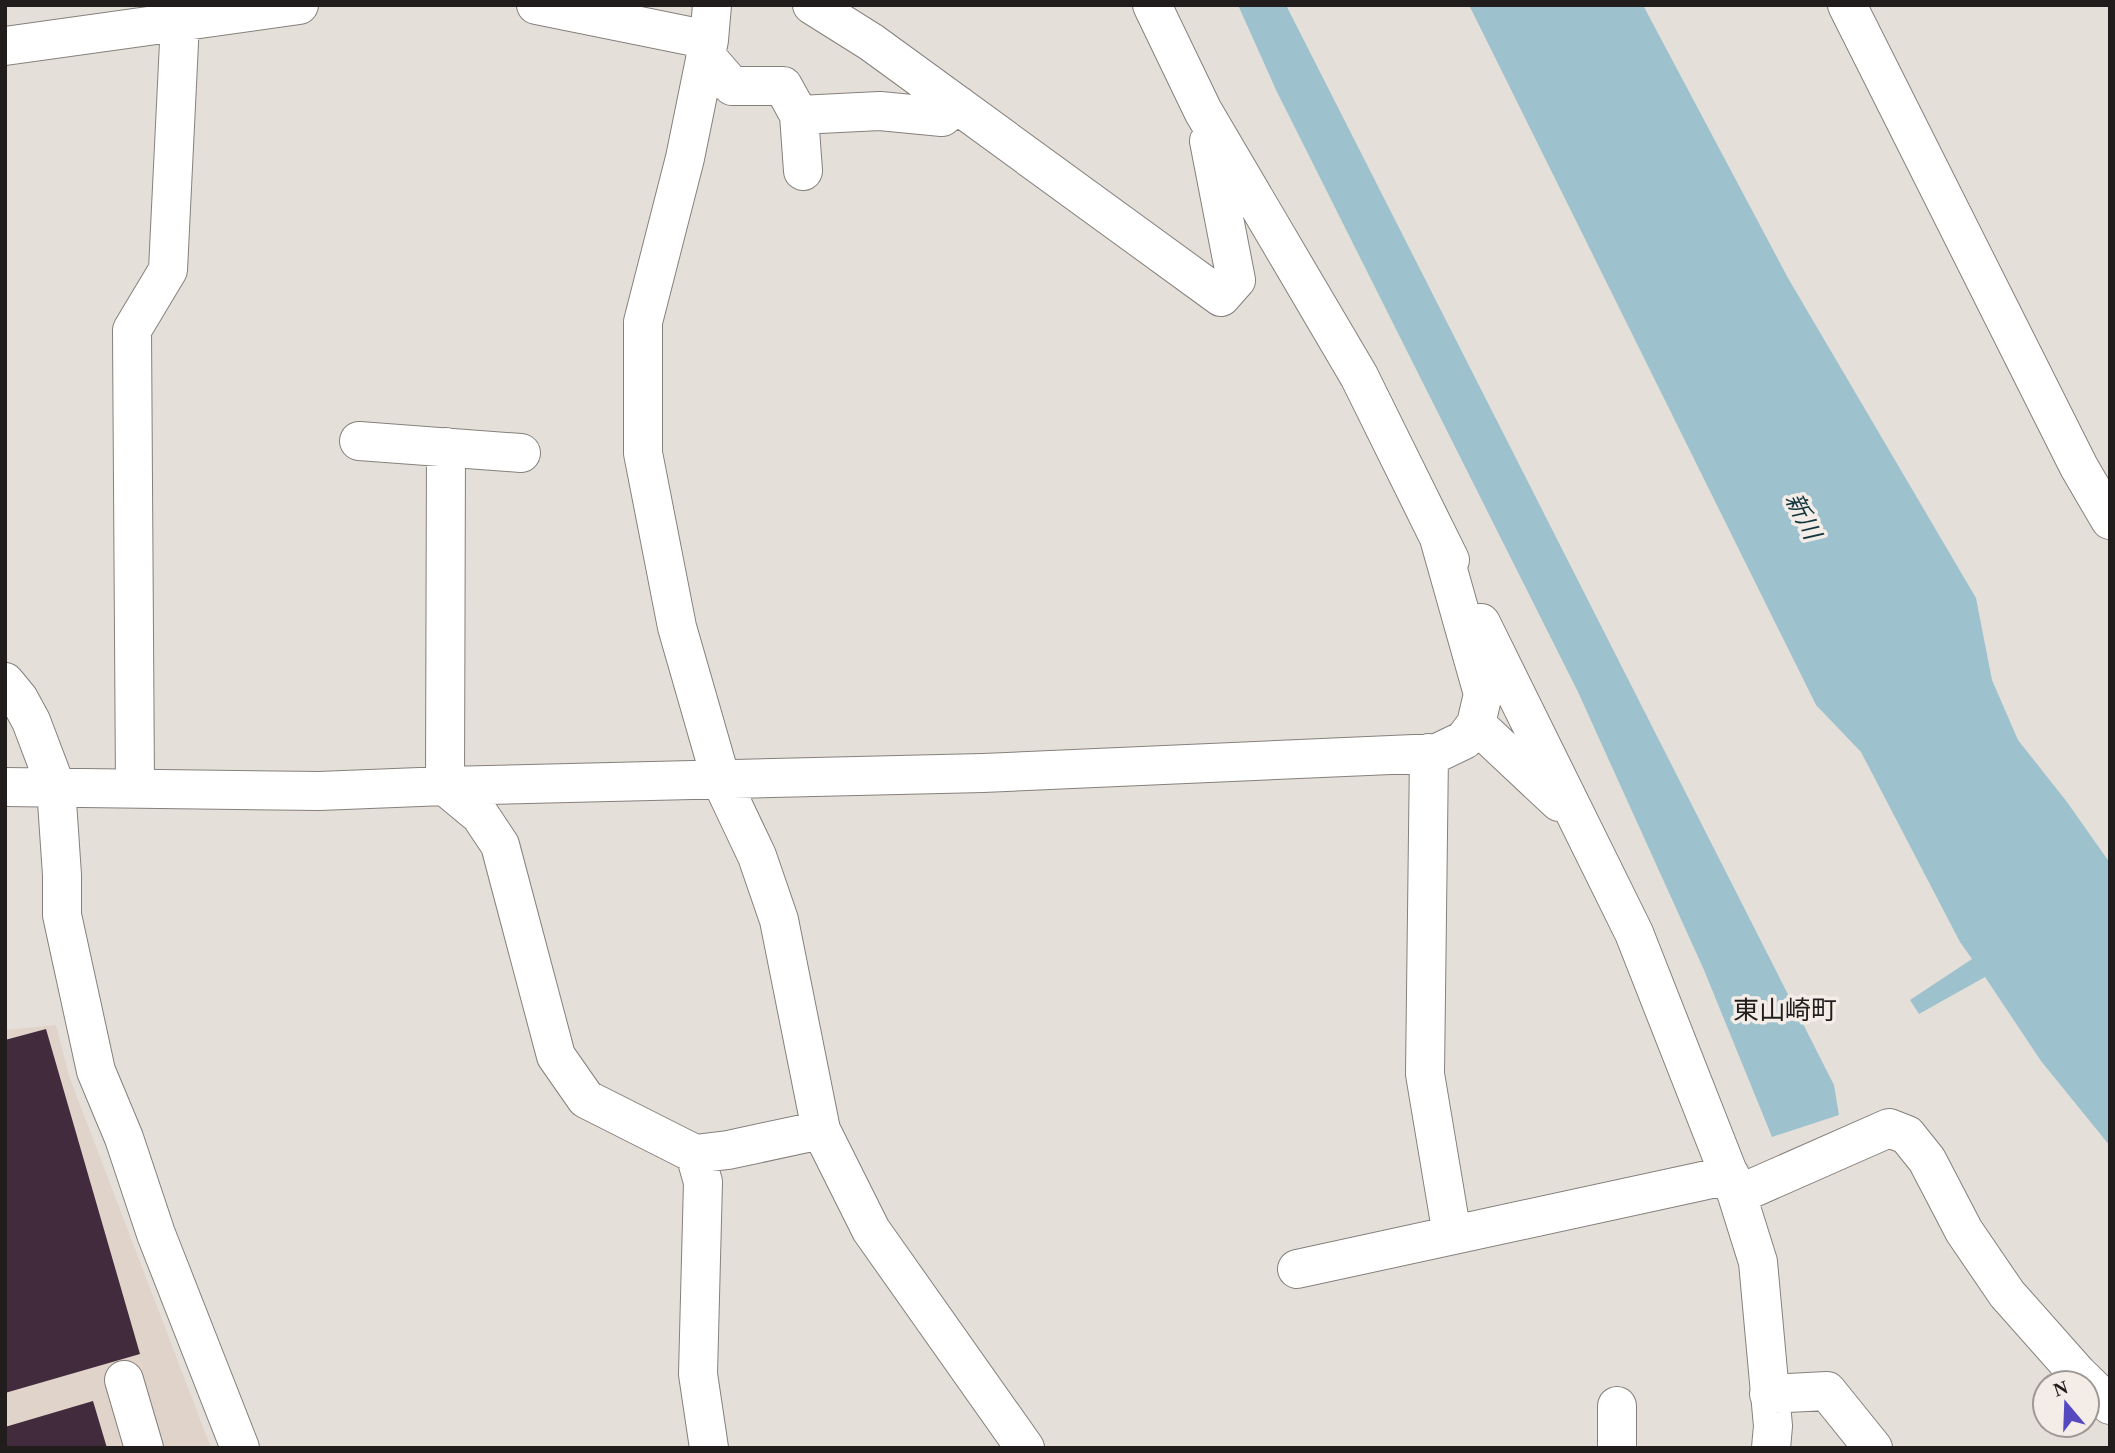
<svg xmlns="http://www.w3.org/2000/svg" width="2115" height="1453" font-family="'Times New Roman','Noto Sans JP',serif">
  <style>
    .built { fill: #e0d3c9 }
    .water { fill: #9ec2cd }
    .building { fill: #412b3c }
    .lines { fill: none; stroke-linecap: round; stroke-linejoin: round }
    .minor-casing { stroke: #86807c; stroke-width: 40 }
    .minor { stroke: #fff; stroke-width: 38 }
    .labels { text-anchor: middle; stroke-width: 7; stroke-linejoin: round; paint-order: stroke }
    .water-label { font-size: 24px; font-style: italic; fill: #12363e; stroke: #f3ece7 }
    .quarter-label { font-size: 26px; fill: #201d1c; stroke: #f3ece7 }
  </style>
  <rect width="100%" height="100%" fill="#e5dfda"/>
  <path class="built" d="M56 1025 69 1076 211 1448H5V1030Z"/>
  <path class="water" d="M1238 5H1286L1834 1085 1839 1115 1772 1137 1704 970 1578 692 1276 90Z
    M1469 5H1643L1788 278 1976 598 1992 680 2018 740 2067 802 2110 863V1146L2041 1061 1985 977 1919 1014 1910 1000 1972 959 1960 942 1861 752 1816 705Z"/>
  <path class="building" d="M46 1029 140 1354 5 1393V1040Z
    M93 1401 107 1448H5V1427Z"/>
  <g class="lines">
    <defs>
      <path id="minor" d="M536 5 709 40 712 5
        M812 5 871 42 1221 297 1236 280 1209 141
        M1152 5 1203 111 1359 376 1450 560
        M1847 5 2079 467 2110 520
        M709 40 685 158 643 322V453L677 627 721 780 757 856 779 920 821 1130
        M5 46 299 5
        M706 56 732 86H783L799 115 803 171
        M799 115 880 111 942 117 958 105
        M359 441 521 453
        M446 447 445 786 480 815 500 845 556 1056 586 1099 695 1154 703 1182 698 1374 709 1448
        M1481 623 1634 933 1737 1195 1758 1262 1773 1426 1771 1448
        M5 682 19 699 31 721 56 787 62 875V915L96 1071 124 1138 156 1234 240 1448
        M1476 724 1559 802
        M1429 753 1425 1074 1452 1235
        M5 787 319 791 445 786 983 773 1437 753 1464 740 1476 724 1483 694 1439 538
        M135 788 132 330 168 270 180 22
        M695 1154 728 1150 821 1130 871 1230 1025 1448
        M1737 1195 1889 1128 1907 1135 1927 1160 1964 1231 2007 1294 2078 1374 2110 1405
        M1297 1269 1730 1175
        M124 1380 144 1448
        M1769 1394 1827 1391 1873 1448
        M1617 1448V1406"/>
    </defs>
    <use href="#minor" class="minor-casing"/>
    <use href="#minor" class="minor"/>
  </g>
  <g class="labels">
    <g class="water-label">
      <text transform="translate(1803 516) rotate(63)" y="8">新川</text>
    </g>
    <g class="quarter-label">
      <text x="1785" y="1019">東山崎町</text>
    </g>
  </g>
  <rect width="2115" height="1453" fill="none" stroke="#201d1c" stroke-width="14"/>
  <g transform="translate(2066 1404) rotate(341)"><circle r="33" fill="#f3ece7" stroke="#9f9996" stroke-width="2"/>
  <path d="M0-5L12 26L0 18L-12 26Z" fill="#5649c0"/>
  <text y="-10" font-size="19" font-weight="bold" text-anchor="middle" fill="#201d1c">N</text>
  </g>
</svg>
